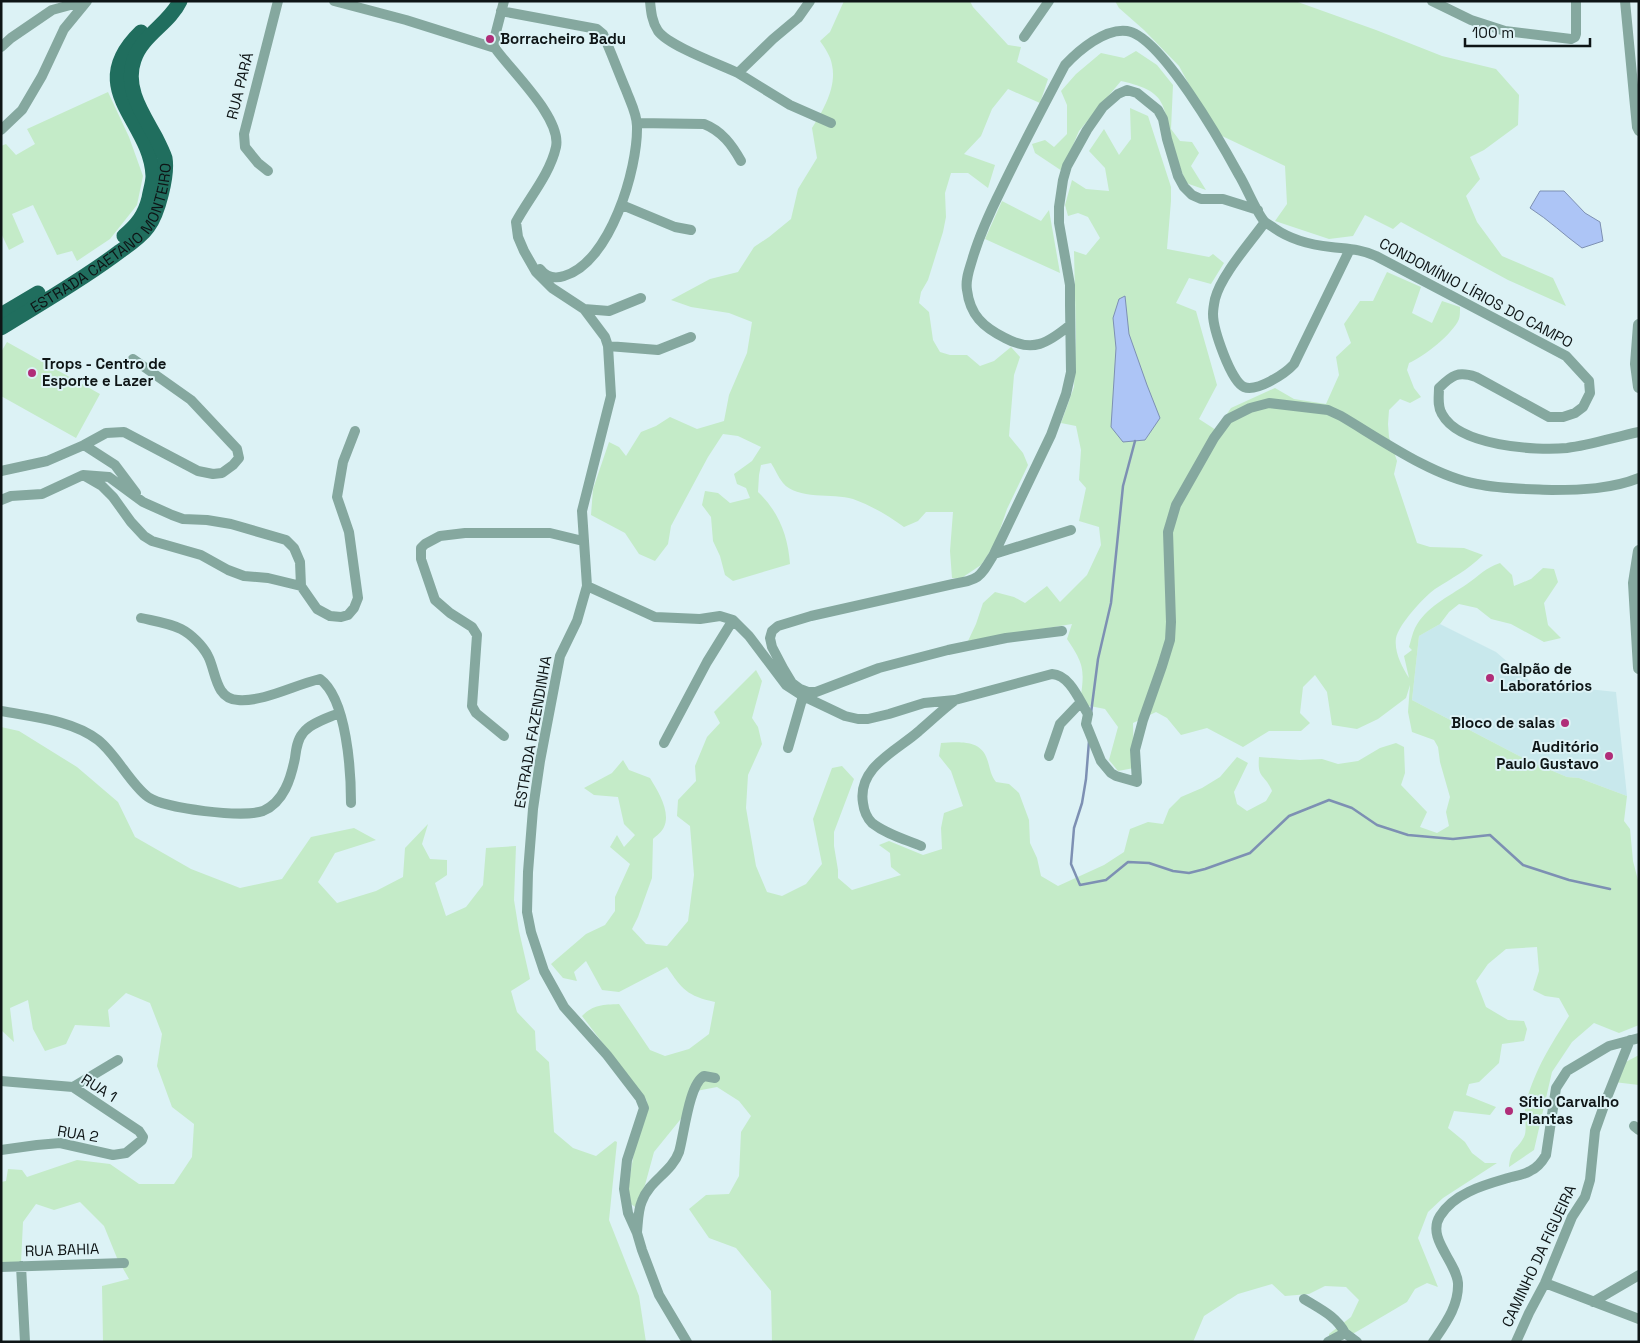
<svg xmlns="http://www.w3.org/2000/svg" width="1640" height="1343" font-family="'Space Grotesk',sans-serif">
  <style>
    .built { fill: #c8e8ec }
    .green { fill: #c4ebc8 }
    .water { fill: #adc5f6; stroke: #7d90b3 }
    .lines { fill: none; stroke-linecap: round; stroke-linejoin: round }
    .stream { stroke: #7d90b3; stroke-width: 2.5 }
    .minor { stroke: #85a89f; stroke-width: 10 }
    .tertiary { stroke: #85a89f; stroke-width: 12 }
    .primary { stroke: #206e5e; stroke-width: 15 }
    .poi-dot { fill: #b02d78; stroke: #dcf2f5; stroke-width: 2 }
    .labels { text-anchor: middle; stroke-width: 4; stroke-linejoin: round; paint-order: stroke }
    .poi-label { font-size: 15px; font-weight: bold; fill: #0e1516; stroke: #dcf2f5; text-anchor: start }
    .street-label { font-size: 15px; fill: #0e1516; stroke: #dcf2f5 }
  </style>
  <rect width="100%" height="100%" fill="#dcf2f5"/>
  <path class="built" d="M1440 624 1496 652 1532 683 1616 692 1627 796 1579 778 1567 777 1529 761 1412 700 1419 636Z"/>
  <path class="green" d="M844 1H970L973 7 1008 45 1021 47 1017 62 1048 79 1040 103 1008 89 992 109 981 136 964 154 995 165 988 188 968 173H951L945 193 946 217 943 232 928 280 921 292 919 303 929 312 933 340 940 352 950 355H967L980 366 994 361 1011 347 1020 357 1014 375 1009 436 1023 453 1028 465 1007 509 995 544 981 565 960 579 952 578 950 551 953 512H926L918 521 904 527C889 516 872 506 853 499 833 493 797 500 783 483 778 477 775 469 771 463L761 465 759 475 758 492C779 512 788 536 790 564L733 581 725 575 720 556 713 541 711 517 702 505 705 491 718 493 730 503 750 498 746 488 737 484 734 474 752 461 761 447 738 436 723 434 708 457 671 526 668 544 655 561 639 554 625 533 591 515 593 489 609 442 619 447 626 456 641 432 656 426 670 417 697 429 724 421 729 395 747 353 752 322 729 313 691 307 671 300 710 279 738 272 754 247 769 237 791 219 798 189 817 158 812 128C823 111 837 87 832 65 831 57 825 48 820 41L830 32Z
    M1115 1H1295L1376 30 1442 56 1496 69 1519 95 1518 125 1484 150 1470 157 1480 179 1466 196 1477 222 1502 256 1553 278 1566 306 1508 280 1401 222 1393 229 1365 215 1353 236 1329 239 1275 221 1287 204 1285 166 1220 135 1205 114 1179 66 1144 30 1119 8Z
    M1136 51 1157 65 1173 85 1171 129 1180 141 1192 142 1199 153 1191 166 1206 190 1186 183C1182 171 1176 159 1173 147 1162 105 1170 92 1121 81L1079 131 1062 171 1035 153 1032 144 1045 140 1054 147 1067 134V105L1061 91 1076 74 1101 53 1124 58Z
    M108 92 129 137 143 176 137 205 110 239 77 261 72 251 57 255 33 205 12 214 24 242 9 250 1 233V146L6 144 16 155 35 144 27 129Z
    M1130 108 1148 116 1171 187V201L1167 249 1209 257 1213 254 1224 263 1211 284 1189 278 1176 303 1196 311 1217 385 1199 419 1216 430 1231 408 1275 388 1294 399 1326 404 1339 375 1336 357 1351 343 1344 324 1360 301H1373L1387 272 1421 287 1412 313 1432 323 1442 301 1460 307C1460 311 1460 316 1459 319 1453 334 1423 357 1409 363L1407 370 1414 388 1421 397 1410 403 1400 399 1389 410 1388 424 1389 437 1397 461 1394 474 1417 543 1430 547 1464 548 1483 555C1468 570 1452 578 1435 589 1424 597 1399 624 1396 638 1394 652 1402 667 1409 678L1404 656 1412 650 1409 647C1411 641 1412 634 1415 628 1426 607 1448 597 1467 584 1480 575 1485 568 1500 563L1512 575 1514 586 1531 579 1543 568 1554 569 1558 582 1544 603 1548 625 1561 638 1544 642 1511 624 1491 619 1477 608 1459 604 1449 612 1440 624 1419 636 1412 700 1529 761 1567 777 1579 778 1627 796 1624 821 1630 829 1633 861 1639 884V1025L1619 1033 1594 1023 1572 1042 1552 1072 1534 1150 1509 1167C1511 1146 1516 1152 1524 1137 1528 1129 1523 1112 1526 1102 1536 1068 1550 1046 1569 1016L1559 998 1545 996 1533 990 1539 971 1537 947 1506 949 1488 964 1476 981 1486 1007 1508 1020 1524 1021 1527 1029 1524 1041 1502 1044 1499 1063 1479 1082 1469 1084 1466 1095 1496 1107 1490 1115 1454 1111 1448 1128 1465 1142 1472 1153 1485 1163H1497L1443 1198 1428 1212 1418 1238 1438 1287 1427 1283 1415 1289 1407 1302 1363 1328 1342 1340 1329 1342V1334L1351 1317 1359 1300 1346 1287 1325 1286 1309 1294 1285 1296 1272 1284 1238 1294 1204 1316 1193 1342H772L771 1291 736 1248 709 1238 689 1209 706 1195 729 1194 739 1176 741 1132 751 1116 739 1101 717 1087 691 1092 684 1115 654 1152 645 1185 635 1207 626 1200 634 1152 647 1101 582 1016C594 1004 603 1005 619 1004L650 1050 665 1056 689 1049 709 1034 715 1002C687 996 682 989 667 967L619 992 602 990 586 961 574 972 577 981 563 978 551 964 586 934 605 925 615 911V897L630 864 610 847 617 835 624 847 635 835 624 824 618 797 594 795 584 788 612 773 623 760 629 770 650 778C658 791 671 812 664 827 662 832 656 836 653 839L652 878 638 917 632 929 646 944 667 946 688 921 694 875 690 826 677 816 678 800 696 781 695 766 707 737 720 723 714 712 756 670 762 681 752 718 758 727 762 744 748 775 746 808 756 866 767 892 782 896 806 884 822 864 813 819 832 768 842 766 854 779 834 832V846L838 870V878L852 890 901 875 891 867 890 853 879 845 889 841 923 855 942 849 941 828 944 813 963 806 951 771 939 756 941 743C957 742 981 739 987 759 990 767 990 774 996 782L1009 784 1019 793 1029 820 1030 843 1037 858 1041 876 1058 886 1104 865 1124 852 1130 829 1148 822 1163 824 1169 809 1181 797 1202 788 1220 777 1237 757 1248 763 1234 792 1237 804 1247 811 1266 801 1272 791C1265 773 1257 780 1259 757L1300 760 1322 759 1338 764 1358 761 1380 748 1396 743 1404 747 1405 773 1401 785 1427 812 1420 827 1437 833 1449 826 1446 812 1450 797 1440 762 1438 747 1434 740 1412 732 1408 712 1410 685 1406 698 1378 719 1357 729 1332 725 1327 692 1315 675 1303 687 1300 713 1310 723 1301 731H1269L1243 747 1207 728 1181 735 1167 718 1156 712 1133 723 1134 768 1118 771 1109 760 1118 727 1105 709 1080 704C1084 671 1086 667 1067 639L1072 624 968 641 976 624 983 603 995 592 1014 597 1025 603 1047 586 1060 602 1087 575 1101 545 1099 527 1079 521 1086 488 1079 480 1081 450 1076 426 1061 423 1074 387 1076 337 1074 251 1086 255 1100 238 1088 217 1078 213 1068 216 1065 205 1072 180 1086 189 1109 191 1105 168 1089 151 1104 129 1119 155 1131 139Z
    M1002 201 1041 221 1049 210 1060 273 985 239Z
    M7 342 100 394 76 438 1 396V352Z
    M1 727 19 731 77 767 118 802 135 837 191 869 240 888 282 879 311 837 354 828 376 840 335 853 318 882 337 903 376 891 403 877 405 848 428 824 422 844 430 859 447 860V875L435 883 446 916 466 907 483 885 486 848 516 846 514 900 519 931 530 979 511 991 517 1012 535 1031 536 1050 549 1062 554 1132 573 1148 596 1156 615 1141 617 1142 609 1220 639 1296 646 1342H103L102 1286 129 1279 117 1258 104 1226 80 1202 54 1210 36 1204 23 1222 21 1263H1V1182L6 1181 8 1169 22 1170 27 1177 77 1160 110 1164 139 1184H174L192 1157 194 1124 172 1107 157 1066 162 1034 150 1003 126 993 108 1010 110 1027 75 1025 66 1044 45 1051 33 1029 28 1000 10 1008 14 1042 1 1030Z
    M1639 1055V1085L1614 1082 1620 1065Z"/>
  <path class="water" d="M1540 191H1564L1585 213 1600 222 1603 241 1582 248C1564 235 1549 220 1530 208Z
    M1125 296 1129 334 1147 385 1160 418 1145 440 1123 442 1111 427 1116 348 1113 318 1119 299Z"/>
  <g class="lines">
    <path class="stream" d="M1091 713 1098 659 1111 603 1123 486 1135 441
      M1089 741 1086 779 1082 803 1074 828 1071 864 1080 885 1106 880 1128 862 1149 863 1173 871 1189 873 1205 869 1250 853 1289 816 1329 800 1352 808 1377 825 1408 835 1453 839 1490 835 1523 865 1569 880 1610 889"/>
    <path class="minor" d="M334 1 406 20 495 48
      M504 1 495 36V48C511 71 562 118 556 147 550 174 529 198 516 222L518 237 524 251 536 272 552 288 584 309 605 337 608 346 611 396 582 511 587 586 577 621 560 656 540 761 533 809 528 872 527 912 531 932 544 971 564 1007 607 1055 640 1098 644 1108 627 1160 624 1189 628 1213 637 1233 642 1250 659 1295 687 1342
      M650 1C651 12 652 22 658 31 669 46 719 64 738 73L773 39 798 18 810 1
      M1432 1 1471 20 1505 31 1571 39 1575 37 1576 34V1
      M1625 1 1637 127 1639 131
      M501 11 597 29 603 34C611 52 618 71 626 90 630 101 637 114 637 126 638 169 610 263 564 276 555 279 546 277 540 269
      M1024 37 1049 1
      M1 47 11 38 52 10 85 1
      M738 73 790 105 831 123
      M637 123 704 124C722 131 732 145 741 161
      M1 130 22 110 42 76 64 29 87 1
      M268 171 258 163 245 147 244 134 278 1
      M622 205 675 227 691 230
      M1265 222C1250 243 1221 275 1215 299 1214 304 1213 310 1213 314 1213 329 1231 382 1244 387 1257 392 1285 374 1294 364L1350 249
      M584 309 609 311 641 298
      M1070 325C1048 343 1033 353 1005 338 983 327 970 315 967 290 965 279 970 268 973 257 980 234 990 212 1001 190 1021 148 1043 107 1065 65 1079 50 1105 28 1127 31 1161 36 1222 144 1239 175 1246 186 1257 214 1265 222 1267 224 1272 226 1274 228 1291 240 1311 245 1331 247 1347 249 1361 249 1376 256L1566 356 1589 381 1590 393 1583 407 1575 413 1563 417H1549L1476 377C1458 371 1452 375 1439 388 1439 396 1437 406 1442 414 1459 446 1535 451 1567 448 1591 445 1615 437 1639 432
      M608 346 658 350 691 337
      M84 445 115 465 136 493
      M1 471 47 461 84 445 106 433 124 432 198 471 213 474 222 473 233 465 239 458 237 449 191 400 133 359
      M83 475 102 486 113 497 131 522 144 536 152 541 201 555 228 570 244 576 268 578 301 586
      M1 500 11 496 42 494 83 475 109 477 143 502 172 515 183 519 207 520 231 524 286 540 294 548 300 562 301 586 317 609 330 616 341 617 348 615 354 608 358 598 349 532 337 497 343 462 355 431
      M994 554 1071 530
      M587 586 655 617 700 619 720 616 733 620 749 636 786 685 803 696 845 716 858 719H868L889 714 924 703 955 700 1052 674C1070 675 1079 700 1088 714L1086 724 1101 761 1111 773 1116 776 1137 782 1135 750 1143 720 1162 666 1170 640 1171 622 1168 532 1176 505 1214 438 1228 419 1250 408 1269 403 1328 410 1341 416C1380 439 1432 476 1477 484 1501 489 1527 489 1552 490 1581 490 1612 489 1639 478
      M141 618C154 621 169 623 181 629 191 634 203 646 208 656 216 671 215 699 238 700 264 702 294 685 320 679 347 699 351 772 351 803
      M1062 631 1006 638 948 650 879 668 816 692H808L800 689 792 683 783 668 772 647 770 638 772 631 778 626 811 616 953 584C980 580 980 577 994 554L1051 435 1066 394 1071 372 1070 305V285L1059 223V207L1063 180 1067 166 1087 130 1103 107 1118 94 1127 90 1137 93 1158 110 1163 119 1167 139 1178 176 1184 187 1192 195 1201 199H1223L1258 210
      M1 711C33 717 72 720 98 740 117 755 130 784 148 797 165 809 244 818 263 811 284 802 291 778 295 758 296 750 297 740 303 733 310 723 328 718 339 713
      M504 736 476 713 472 706 477 635 472 627 450 613 435 600 421 559V548L425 544 440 536 465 533H550L583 541
      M664 743 707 662 733 620
      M788 748 803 696
      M1049 756 1060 724 1081 702
      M921 846C904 839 886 834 872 823 866 817 864 811 863 803 857 767 898 750 919 731 931 721 942 710 954 701
      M1 1081 73 1087 139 1131 143 1137 142 1140 126 1153 113 1155 60 1143 37 1145 1 1150
      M73 1087 118 1060
      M1634 1126 1639 1130
      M637 1232C638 1222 638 1210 642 1201 649 1181 672 1172 679 1152 684 1135 689 1084 704 1076L715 1078
      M21 1266 25 1342
      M1 1267 124 1263
      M1545 1283 1639 1319
      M1304 1299C1320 1309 1336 1316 1345 1333
      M1593 1302 1639 1275
      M1328 1342 1345 1333 1357 1342
      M1433 1342C1445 1324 1459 1306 1458 1283 1456 1261 1426 1238 1440 1216 1454 1193 1484 1185 1508 1178 1515 1176 1524 1175 1530 1171 1537 1168 1542 1162 1546 1155L1556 1088 1567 1071 1609 1046 1639 1038
      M1516 1342 1529 1313 1545 1283 1572 1217 1585 1197 1590 1180 1595 1131 1606 1100 1630 1040"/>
    <path class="tertiary" d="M1639 325 1636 364 1639 387
      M1639 551 1634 583 1639 668"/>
    <g class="primary">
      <path d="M124 236C137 225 145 215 149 198 150 191 153 183 153 176 151 120 82 89 141 32"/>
      <path d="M1 315 38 293"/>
      <path id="s1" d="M1 328C41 303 82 280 119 252 129 245 141 237 148 227 158 214 168 175 165 158 163 152 159 144 156 138 143 114 124 88 134 60 142 35 169 24 180 1"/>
    </g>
  </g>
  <g class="poi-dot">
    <circle cx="490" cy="39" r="5"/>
    <circle cx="32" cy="373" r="5"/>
    <circle cx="1490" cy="678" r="5"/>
    <circle cx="1565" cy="723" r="5"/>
    <circle cx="1609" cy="756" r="5"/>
    <circle cx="1509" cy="1111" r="5"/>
  </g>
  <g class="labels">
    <g class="poi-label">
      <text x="500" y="44">Borracheiro Badu</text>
      <text x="42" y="369">Trops - Centro de<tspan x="42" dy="17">Esporte e Lazer</tspan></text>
      <text x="1500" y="674">Galpão de<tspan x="1500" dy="17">Laboratórios</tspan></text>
      <text x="1555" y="728" text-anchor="end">Bloco de salas</text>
      <text x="1599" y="752" text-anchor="end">Auditório<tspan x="1599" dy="17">Paulo Gustavo</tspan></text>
      <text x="1519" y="1107">Sítio Carvalho<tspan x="1519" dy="17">Plantas</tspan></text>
    </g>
    <g class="street-label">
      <text transform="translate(240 86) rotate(-76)" y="5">RUA PARÁ</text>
      <text dy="5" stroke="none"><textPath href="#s1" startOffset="141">ESTRADA CAETANO MONTEIRO</textPath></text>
      <text transform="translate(1476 293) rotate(28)" y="5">CONDOMÍNIO LÍRIOS DO CAMPO</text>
      <text transform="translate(533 732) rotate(-80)" y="5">ESTRADA FAZENDINHA</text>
      <text transform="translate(99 1088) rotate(32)" y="5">RUA 1</text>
      <text transform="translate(78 1134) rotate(9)" y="5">RUA 2</text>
      <text transform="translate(62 1250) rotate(-2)" y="5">RUA BAHIA</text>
      <text transform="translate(1539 1256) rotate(-65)" y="5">CAMINHO DA FIGUEIRA</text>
    </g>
  </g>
  <rect width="1640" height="1343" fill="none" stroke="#0e1516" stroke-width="5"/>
  <path d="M1465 38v8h125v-8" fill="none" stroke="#0e1516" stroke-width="2.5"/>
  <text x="1472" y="38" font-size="15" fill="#0e1516" stroke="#dcf2f5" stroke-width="4" paint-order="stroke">100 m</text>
</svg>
